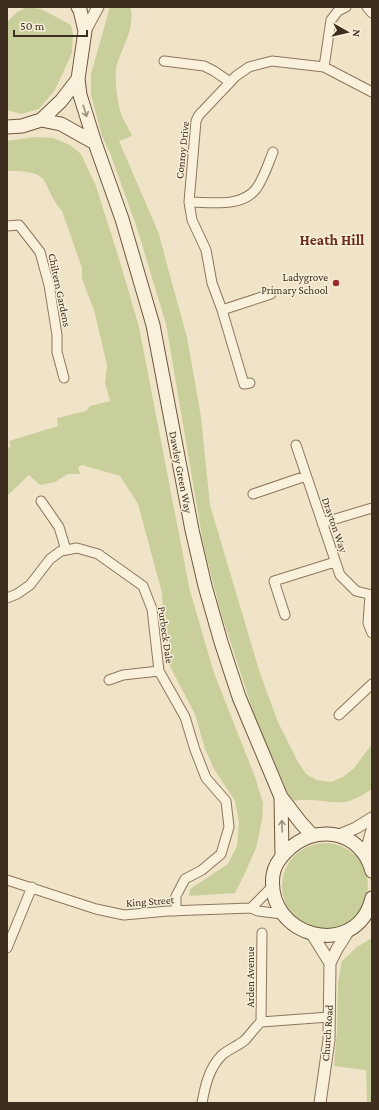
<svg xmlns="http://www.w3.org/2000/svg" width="379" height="1110" font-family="'Crimson Pro',serif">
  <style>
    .green { fill: #c9cf9b }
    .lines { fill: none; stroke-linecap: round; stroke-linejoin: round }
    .minor-casing { stroke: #8d765c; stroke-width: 11 }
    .tertiary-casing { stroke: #8d765c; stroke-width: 13 }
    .secondary-casing { stroke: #6f573f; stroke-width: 15 }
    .minor { stroke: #faf1dc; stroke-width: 9 }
    .tertiary { stroke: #faf1dc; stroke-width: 11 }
    .secondary { stroke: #faf1dc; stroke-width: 13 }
    .oneway { stroke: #9c907e }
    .poi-dot { fill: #9e2a2b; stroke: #f7eed8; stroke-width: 1.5 }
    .labels { text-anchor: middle; stroke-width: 3; stroke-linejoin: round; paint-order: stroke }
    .street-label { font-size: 11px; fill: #3d2e20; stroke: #f7eed8 }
    .poi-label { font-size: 11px; fill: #3d2e20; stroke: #f7eed8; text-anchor: end }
    .district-label { font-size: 15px; font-weight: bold; fill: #6b2e1e; stroke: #f7eed8 }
  </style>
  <rect width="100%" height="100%" fill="#f0e4c8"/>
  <path class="green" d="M27 7 41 9 71 25 73 34 72 53 55 90 39 109 21 114 7 110V22L17 12Z
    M110 7H130C136 26 123 46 117 64 114 76 117 104 122 116 125 123 129 129 132 136L119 141 159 234 167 265 187 337 201 417 210 505 259 670 277 720 298 762 306 774 317 780 331 782 343 777 354 768 372 744V789C365 794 354 800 346 802 328 804 312 797 294 801L289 796 255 717 221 613 204 548 166 324 137 228 110 153 102 136 91 95V74Z
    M35 137 53 138 70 145 81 154 96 186 120 262 139 327 190 591 214 673 255 777 263 803 262 820 256 848 245 873 235 893 189 896 190 889 228 864 237 846 239 822 235 801 214 769 205 749 195 714 175 676 166 658 162 593 138 504 120 476 82 465 78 467 80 474H68L55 482 40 485 29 475 7 496V448L11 447 9 441 58 426 57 418 86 411 90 406 110 401 105 383 107 365 94 310 82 279V268L62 211C38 182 56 171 7 171V141Z
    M282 886a43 43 0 1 1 86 0a43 43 0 1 1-86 0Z
    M372 938V1103H367L366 1070 334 1066 337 1031 338 982 342 961 357 947Z"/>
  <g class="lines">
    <defs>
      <path id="minor" d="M367 7 372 13
        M164 61 204 66 214 71 230 82
        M324 67 331 20 338 11 346 7
        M189 202C210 202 241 208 256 189 264 178 268 164 273 152
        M7 226 19 225 40 252 49 285 57 335V352L64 378
        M222 310 271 294
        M250 383 244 384 222 310 212 283 206 250 192 220 189 202 196 121 199 115 236 76 249 67 264 63 272 61 324 67 372 92
        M296 445 340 575 356 591 372 595
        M253 494 306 476
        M41 501 59 527 66 550
        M322 523 372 508
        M370 595 368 623 372 633
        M7 598 17 594 30 585 50 559 61 551 77 548 98 554 143 586 152 609 159 671 185 717 195 750 206 778 226 801 229 827 221 854 202 870 185 879 176 896V911
        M285 615 274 581 335 562
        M109 680 123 675 159 671
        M339 715 372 684
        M7 880 96 909 124 915 168 911 251 908 258 911 282 914
        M251 908 273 886
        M7 948 32 887
        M261 1022 262 933
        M202 1103C205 1086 209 1068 222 1055 229 1049 238 1046 245 1040 251 1034 255 1027 261 1022L329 1017"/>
      <path id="tertiary" d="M85 31 98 7
        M339 835 356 828 372 818
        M365 855 372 830
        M312 934 330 963
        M320 1103 329 1040 330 963 337 949 349 930"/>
      <path id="secondary" d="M78 79 80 95 95 143 122 219 153 325 192 530 205 586 221 642 239 697 281 797 301 823 312 835
        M41 120 61 124 95 143
        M7 127 22 126 41 120 61 101 78 79 85 31 80 10 78 7
        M281 797 282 855
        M372 871C361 830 314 822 286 852 280 858 274 867 273 875 265 938 357 961 372 898"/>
    </defs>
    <use href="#minor" class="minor-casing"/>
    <use href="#tertiary" class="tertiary-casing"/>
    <use href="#secondary" class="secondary-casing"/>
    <use href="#minor" class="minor"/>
    <use href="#tertiary" class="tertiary"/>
    <use href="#secondary" class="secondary"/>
  </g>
  <defs><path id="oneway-shaft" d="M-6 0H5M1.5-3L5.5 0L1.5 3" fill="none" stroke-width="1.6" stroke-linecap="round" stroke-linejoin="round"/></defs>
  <g class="oneway">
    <use href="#oneway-shaft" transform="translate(85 111) rotate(73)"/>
    <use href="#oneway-shaft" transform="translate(282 826) rotate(-92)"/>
  </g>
  <circle class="poi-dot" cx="336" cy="283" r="4"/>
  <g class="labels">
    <g class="street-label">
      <text transform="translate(182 150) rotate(-84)" y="4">Conroy Drive</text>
      <text transform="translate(60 290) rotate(78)" y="4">Chiltern Gardens</text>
      <text transform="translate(181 472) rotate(79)" y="4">Dawley Green Way</text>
      <text transform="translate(335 525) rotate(71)" y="4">Drayton Way</text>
      <text transform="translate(166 635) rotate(82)" y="4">Purbeck Dale</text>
      <text transform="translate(150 901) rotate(-4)" y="4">King Street</text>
      <text transform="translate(250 977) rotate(-90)" y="4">Arden Avenue</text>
      <text transform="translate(327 1033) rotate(-86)" y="4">Church Road</text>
    </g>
    <g class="poi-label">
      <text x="328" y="281">Ladygrove<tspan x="328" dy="13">Primary School</tspan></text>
    </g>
    <g class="district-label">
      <text x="332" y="245">Heath Hill</text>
    </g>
  </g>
  <rect width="379" height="1110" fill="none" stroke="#3d2e20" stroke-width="16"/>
  <g transform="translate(347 32) rotate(98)" stroke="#f7eed8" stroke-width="3" paint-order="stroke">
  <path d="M0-3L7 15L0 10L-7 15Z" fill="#3d2e20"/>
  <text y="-6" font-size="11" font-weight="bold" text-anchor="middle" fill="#3d2e20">N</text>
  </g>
  <path d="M14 30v6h73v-6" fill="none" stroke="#3d2e20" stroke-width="2"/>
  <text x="20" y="30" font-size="12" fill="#3d2e20" stroke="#f7eed8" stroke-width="3" paint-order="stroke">50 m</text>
</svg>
